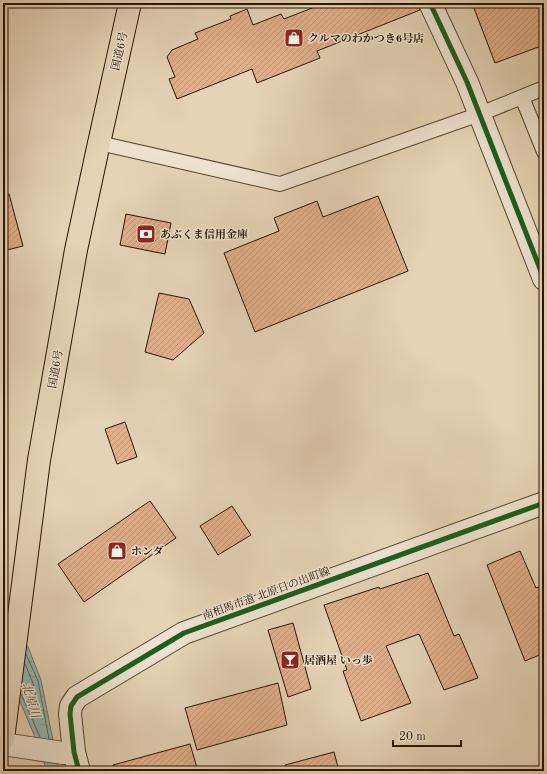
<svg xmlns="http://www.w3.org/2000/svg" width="547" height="774" font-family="'Old Standard TT','Noto Serif JP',serif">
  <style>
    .water { fill: url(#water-ripples); stroke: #6b756b }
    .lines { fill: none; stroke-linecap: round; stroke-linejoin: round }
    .shore { stroke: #60655a; stroke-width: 1 }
    .building { fill: url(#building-hatch); stroke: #281300 }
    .lane-casing { stroke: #57432d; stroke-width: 16 }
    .street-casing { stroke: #57432d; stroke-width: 24 }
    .highway-casing { stroke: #281300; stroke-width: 24 }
    .lane { stroke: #eee2cf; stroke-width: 14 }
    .street { stroke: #eee2cf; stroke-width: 22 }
    .highway { stroke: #e5d3b5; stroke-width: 22 }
    .cycleway-casing { stroke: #eee2cf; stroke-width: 8 }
    .cycleway { stroke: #1b5e20; stroke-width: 5 }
    .labels { text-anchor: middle; stroke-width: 3; stroke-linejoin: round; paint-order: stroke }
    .poi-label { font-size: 11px; font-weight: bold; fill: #281300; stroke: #eee2cf; text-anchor: start }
    .street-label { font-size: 11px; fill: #281300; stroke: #eee2cf }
    .water-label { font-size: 12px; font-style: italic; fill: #4f4c3f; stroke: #eee2cf }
  </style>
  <defs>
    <pattern id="water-ripples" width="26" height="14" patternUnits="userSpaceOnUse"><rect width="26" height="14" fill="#97b7b3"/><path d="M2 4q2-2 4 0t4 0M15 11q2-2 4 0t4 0" fill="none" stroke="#829c98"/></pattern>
    <pattern id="building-hatch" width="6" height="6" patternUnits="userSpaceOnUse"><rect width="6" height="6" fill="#e1af8c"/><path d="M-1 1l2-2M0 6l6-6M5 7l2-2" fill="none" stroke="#c19677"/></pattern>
  </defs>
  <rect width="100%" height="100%" fill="#e5d3b5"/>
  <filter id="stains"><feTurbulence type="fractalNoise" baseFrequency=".005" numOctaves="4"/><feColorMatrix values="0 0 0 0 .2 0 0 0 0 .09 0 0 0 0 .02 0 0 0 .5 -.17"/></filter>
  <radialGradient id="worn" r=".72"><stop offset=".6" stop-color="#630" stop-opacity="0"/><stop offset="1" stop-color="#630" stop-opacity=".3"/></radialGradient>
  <path class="water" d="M3 602 28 647 41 680 59 771H47L33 732 3 662Z"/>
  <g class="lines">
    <path class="shore" d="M26 654 38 681 49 739
      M22 684 35 714 38 715 39 713 33 683 25 664
      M21 694 40 737"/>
  </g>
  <path class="building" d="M325 3H418L420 10 317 51 320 58 257 83 252 69 177 99 169 79 175 77 167 57 172 50 198 39 195 33 231 19 230 16 247 9 253 25 281 14 284 19Z
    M472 3H544V45L495 63Z
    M9 194 23 246 3 251V195Z
    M378 196 408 271 255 332 224 253 279 231 274 218 317 201 323 217Z
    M126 214 171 223 165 254 120 245Z
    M159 293 189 299 204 333 173 360 145 352Z
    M125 422 137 457 117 464 105 429Z
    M150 501 176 538 84 602 58 564Z
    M232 506 251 535 218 555 200 526Z
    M520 551 536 588 539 587 544 599V653L525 661 487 565Z
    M428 573 454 636 459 634 478 678 444 690 419 634 386 646 411 703 361 721 343 671 347 670 324 605 379 587 380 589Z
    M293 623 311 689 288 697 268 630Z
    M278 683 287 725 197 750 185 708Z
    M190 744 198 771H114L113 765Z
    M334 752 339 771H286L285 765Z"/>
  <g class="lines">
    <defs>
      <path id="lane" d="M522 97 544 152
        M99 143 280 184 480 114 544 88"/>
      <path id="street" d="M430 3 467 82 544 279
        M3 744 63 753 74 752
        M79 771 74 752 70 714 71 706 77 697 184 633 544 503"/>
      <path id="highway" d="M3 739 39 460 76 250 99 143 130 3"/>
    </defs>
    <use href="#lane" class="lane-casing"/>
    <use href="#street" class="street-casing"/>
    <use href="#highway" class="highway-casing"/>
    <use href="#lane" class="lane"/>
    <use href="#street" class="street"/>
    <use href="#highway" class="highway"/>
    <defs>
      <path id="cycleway" d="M430 3 467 82 544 279
        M79 771 74 752 70 714 71 706 77 697 184 633 544 503"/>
    </defs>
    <use href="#cycleway" class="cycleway-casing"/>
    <use href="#cycleway" class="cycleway"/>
  </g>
  <defs>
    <symbol id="shop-square" viewBox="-11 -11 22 22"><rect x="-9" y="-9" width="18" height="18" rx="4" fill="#8f2418" stroke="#eee2cf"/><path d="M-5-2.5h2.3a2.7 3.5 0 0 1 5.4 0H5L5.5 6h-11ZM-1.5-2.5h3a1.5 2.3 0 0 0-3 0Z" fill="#fff"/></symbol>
    <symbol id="bank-square" viewBox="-11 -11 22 22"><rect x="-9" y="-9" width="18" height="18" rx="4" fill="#8f2418" stroke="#eee2cf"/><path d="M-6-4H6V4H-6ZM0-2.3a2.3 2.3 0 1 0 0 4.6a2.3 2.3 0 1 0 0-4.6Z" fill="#fff"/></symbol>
    <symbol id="bar-square" viewBox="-11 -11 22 22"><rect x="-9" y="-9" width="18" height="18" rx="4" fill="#8f2418" stroke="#eee2cf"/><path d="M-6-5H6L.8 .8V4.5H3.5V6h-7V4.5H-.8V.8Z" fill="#fff"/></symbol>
  </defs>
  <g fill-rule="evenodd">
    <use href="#shop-square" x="283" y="27" width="22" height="22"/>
    <use href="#bank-square" x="135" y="223" width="22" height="22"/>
    <use href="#shop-square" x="106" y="540" width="22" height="22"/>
    <use href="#bar-square" x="279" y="649" width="22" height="22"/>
  </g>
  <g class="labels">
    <g class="poi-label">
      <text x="308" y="42">クルマのわかつき6号店</text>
      <text x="160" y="238">あぶくま信用金庫</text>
      <text x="131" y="555">ホンダ</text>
      <text x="304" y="664">居酒屋 いっ歩</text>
    </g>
    <g class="street-label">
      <text transform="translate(119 51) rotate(-77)" y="4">国道6号</text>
      <text transform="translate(55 369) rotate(-80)" y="4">国道6号</text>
      <text transform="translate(266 593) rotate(-20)" y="4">南相馬市道 北原日の出町線</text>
    </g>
    <g class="water-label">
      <text transform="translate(31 700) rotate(73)" y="4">北原川</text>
    </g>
  </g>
  <rect width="547" height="774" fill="none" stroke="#e5d3b5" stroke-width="16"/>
  <rect x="4" y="4" width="539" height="766" fill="none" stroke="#281300" stroke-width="2"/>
  <rect x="8" y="8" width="531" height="758" fill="none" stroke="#281300"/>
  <path d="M393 740v6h68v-6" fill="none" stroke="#281300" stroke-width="2"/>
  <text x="399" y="740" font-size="12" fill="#281300" stroke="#eee2cf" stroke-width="3" paint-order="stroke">20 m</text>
  <rect width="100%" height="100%" filter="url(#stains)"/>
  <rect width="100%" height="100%" fill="url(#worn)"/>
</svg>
